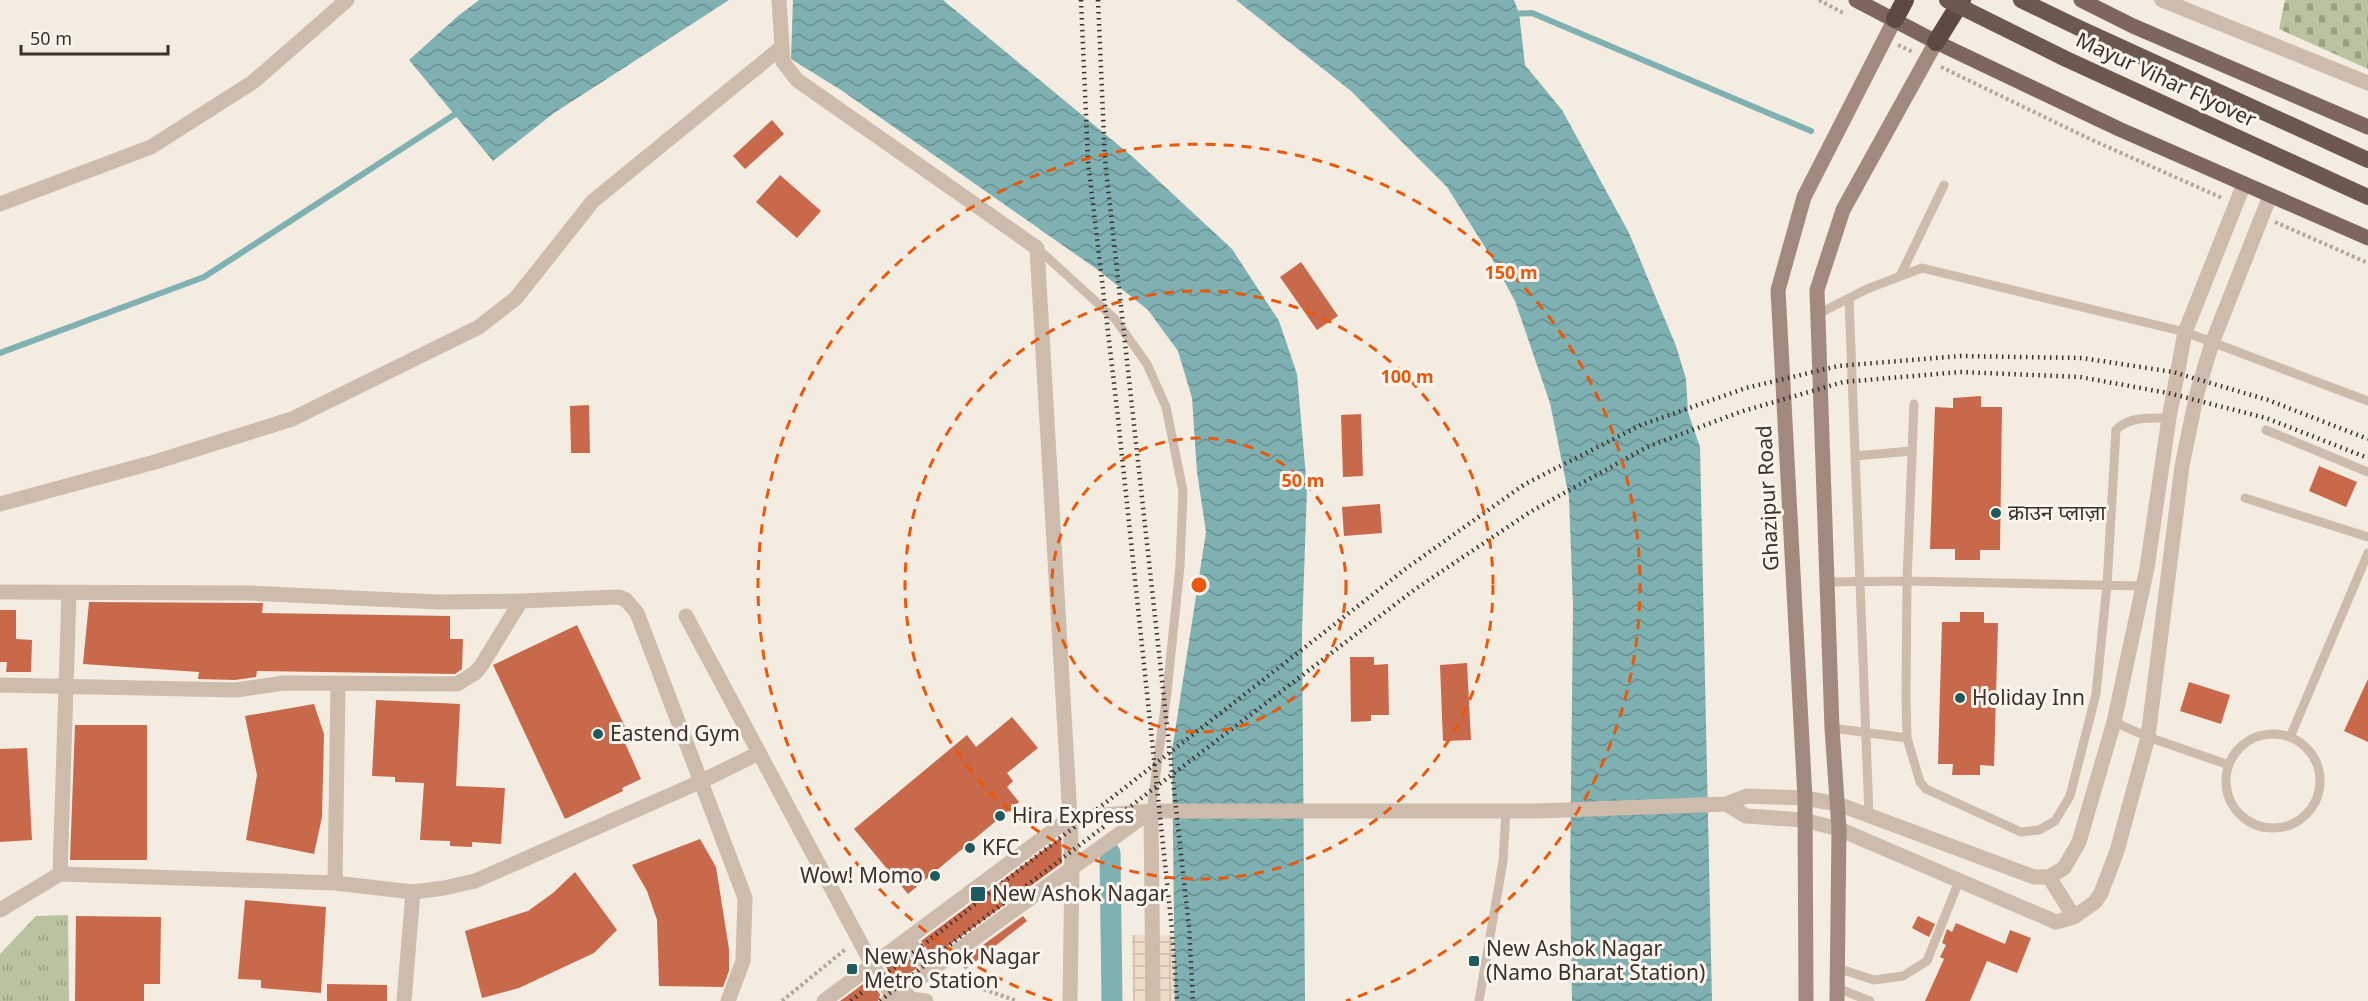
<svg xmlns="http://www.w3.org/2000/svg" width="2368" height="1001" font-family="'Noto Sans','Noto Sans Devanagari',sans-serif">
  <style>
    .cemetery { fill: url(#cemetery-stones) }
    .park { fill: url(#park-tufts) }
    .plaza { fill: url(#plaza-grid) }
    .water { fill: url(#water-waves) }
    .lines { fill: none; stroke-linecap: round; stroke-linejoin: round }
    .stream { stroke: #7fb0b2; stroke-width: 6 }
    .canal { stroke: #7fb0b2; stroke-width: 21 }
    .building { fill: #c8694b }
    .path { stroke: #b9a596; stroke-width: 4; stroke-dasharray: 3 3; stroke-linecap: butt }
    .service { stroke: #cdbbac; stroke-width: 9 }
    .minor { stroke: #cdbbac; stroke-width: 15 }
    .tertiary { stroke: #cdbbac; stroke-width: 15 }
    .secondary { stroke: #a18a7d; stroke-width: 15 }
    .primary { stroke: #7d675c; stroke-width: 15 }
    .trunk { stroke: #6c584f; stroke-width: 16 }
    .motorway { stroke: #5c4a42; stroke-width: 18 }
    .rail { stroke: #3b302b; stroke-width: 4.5; stroke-dasharray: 1.5 4.5; stroke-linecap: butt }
    .trunk-bridge { stroke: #6c584f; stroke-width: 16 }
    .ring { fill: none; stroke: #e8590c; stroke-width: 3; stroke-dasharray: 10 8 }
    .poi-dot { fill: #1f5a5e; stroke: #fbf5ee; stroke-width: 2 }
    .labels { text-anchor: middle; stroke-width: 6; stroke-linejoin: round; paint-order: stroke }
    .street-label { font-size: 21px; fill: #3b302b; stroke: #fbf5ee }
    .poi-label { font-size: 21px; fill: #3b302b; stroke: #fbf5ee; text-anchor: start }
    .centre { fill: #e8590c; stroke: #fbf5ee; stroke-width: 3 }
    .ring-label { font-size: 18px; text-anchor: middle; font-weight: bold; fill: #e8590c; stroke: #fbf5ee; stroke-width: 6; stroke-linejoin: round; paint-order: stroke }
  </style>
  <defs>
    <pattern id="cemetery-stones" width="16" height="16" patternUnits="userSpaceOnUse" patternTransform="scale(1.5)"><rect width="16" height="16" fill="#b8c4a0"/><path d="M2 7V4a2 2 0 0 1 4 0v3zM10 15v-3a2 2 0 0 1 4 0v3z" fill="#97a083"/></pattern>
    <pattern id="park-tufts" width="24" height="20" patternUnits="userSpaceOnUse" patternTransform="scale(1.5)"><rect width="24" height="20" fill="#b8c4a0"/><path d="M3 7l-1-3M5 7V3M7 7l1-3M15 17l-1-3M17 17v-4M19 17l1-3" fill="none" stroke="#97a083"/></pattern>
    <pattern id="plaza-grid" width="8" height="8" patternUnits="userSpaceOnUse" patternTransform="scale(1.5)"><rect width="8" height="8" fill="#ecdcc8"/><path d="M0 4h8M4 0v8" fill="none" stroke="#cbbdac"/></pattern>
    <pattern id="water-waves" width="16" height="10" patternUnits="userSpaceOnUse" patternTransform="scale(1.5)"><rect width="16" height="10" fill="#7fb0b2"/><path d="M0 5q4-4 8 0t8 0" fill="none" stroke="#699091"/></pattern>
  </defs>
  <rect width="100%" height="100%" fill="#f4ebe1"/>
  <path class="cemetery" d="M2285 0H2368V69L2279 29Z"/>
  <path class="park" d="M68 915 69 1001H0V954L36 916Z"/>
  <path class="plaza" d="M1132 935 1224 936 1225 1001H1133Z"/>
  <path class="water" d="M479 0H729L554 113 493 161 409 60 458 16Z
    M793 0H943L1134 158 1232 249 1279 321 1297 374 1307 488 1302 632 1305 1001H1175L1172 751 1206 532 1197 472 1192 398 1178 351 1148 310 1098 270 841 90 791 59Z
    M1236 0H1514L1519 13 1525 65 1562 110 1629 233 1676 346 1686 379 1688 412 1700 447 1712 1001H1572L1570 883 1573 606 1569 497 1550 403 1515 301 1490 255 1447 187 1351 91Z"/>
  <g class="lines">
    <path class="stream" d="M1512 14 1532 13 1811 131
      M0 353 204 277 460 111"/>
    <path class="canal" d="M1110 853 1112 1001"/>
  </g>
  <path class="building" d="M772 120 784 134 745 169 733 156Z
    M780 175 821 211 797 238 756 202Z
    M1301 262 1338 316 1317 330 1280 277Z
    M1981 396V407H2002L2000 550H1980V560H1955V549H1930L1935 407 1953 408V398Z
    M589 405 590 453H571L570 406Z
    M1361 414 1363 476 1343 477 1341 415Z
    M2319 466 2357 482 2346 507 2309 491Z
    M1380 504 1382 533 1344 536 1342 507Z
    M89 602 250 603H263L262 613 450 616V639H463L462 669 455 674 257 671 256 677 235 680 198 679 199 672 83 664Z
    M0 610H16V639L32 640 31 672H6L7 662H0Z
    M1960 612H1984V623H1998L1994 766 1980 765V775H1952L1953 764H1938L1942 622H1960Z
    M577 625 627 731 621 734 641 779 622 788 623 791 565 819 493 665Z
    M1350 657H1374V665L1388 664 1389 715H1371V721L1351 722Z
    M1467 663 1471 740 1443 741 1440 665Z
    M2368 679V742L2344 731Z
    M2189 682 2230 695 2221 724 2180 711Z
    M376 700 460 704 456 786 505 788 501 844 472 842V847L450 846V841L420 840 424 783 395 782V777L372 776Z
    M314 704 324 734 322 817 314 854 246 840 257 775 245 716Z
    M1012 717 1038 748 1007 773 1013 781 1007 787 1019 802 908 894 854 829 967 735 976 747Z
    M75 725H147V860H70Z
    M27 748 32 840 0 842V749Z
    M1061 837 1062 863 933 957 921 941Z
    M700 839 716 867 729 949V971L723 987 659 986 657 920 647 891 632 865Z
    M575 872 617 930 594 953 519 988 482 998 465 931 528 911 553 893Z
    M245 900 326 907 321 993 261 988V980L238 979Z
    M76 916 161 917 160 984H144V1001H75Z
    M1023 916 1027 921 971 965 965 958Z
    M1918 916 1935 924 1929 937 1912 928Z
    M1956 923 2005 944 2010 930 2031 938 2017 973 1987 961 1970 1001H1925L1944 959 1940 957 1946 945 1942 943 1947 929 1952 932Z
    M905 953 917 968 896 983 886 967Z
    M870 979 880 995 878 1001H840Z
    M327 984 387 985V1001H327Z"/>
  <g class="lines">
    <path class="path" d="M1819 0 1845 14
      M1898 45 1913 52
      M1941 67 2092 140 2222 198
      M2275 222 2368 263
      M965 966 983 989 1017 1001
      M782 1001 847 948"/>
    <path class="service" d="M1037 248 1115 319 1147 364 1166 407 1183 491 1180 566 1167 692 1151 811
      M1900 276 1944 185
      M1849 298 1869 815
      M1818 314 1867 289 1922 268 2185 332 2368 401
      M1914 404 1907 581 1906 697 1907 738 1920 782 1926 789 2021 832 2039 830 2055 821 2070 796 2096 694 2107 585 2116 430C2129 416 2151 418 2169 418
      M2266 430 2368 472
      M1855 456 1912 451
      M2245 498 2368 537
      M1827 582 1907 581 2144 586
      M2114 722 2148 737 2229 765
      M1832 728 1907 738
      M2226 781a47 47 0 1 1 94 0a47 47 0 1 1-94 0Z
      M2290 737 2368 553
      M1837 968 1874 980 1903 976 1927 961 1959 881
      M1837 988 1870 1001
      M1479 1001 1503 861 1506 811"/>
    <path class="minor" d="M0 504 155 462 292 419 479 327 516 298 593 201 782 47
      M0 592 250 593 438 602 521 601 619 597 626 600 637 613 745 898 743 961 728 1001
      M686 616 873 966 893 997
      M0 685 236 690 284 683 457 684 475 673 481 666 521 601
      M1838 804 2034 877H2049L2064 868 2079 842 2114 722 2147 568 2169 418 2185 332 2244 184
      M1151 811 1153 1001
      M1839 829 2056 922 2074 917 2095 902 2101 893 2117 851 2148 737 2182 466 2197 393 2212 343 2270 196
      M60 874 69 593
      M2049 877 2074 917
      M335 883 338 684
      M0 910 60 874 335 883 413 892 444 888 475 881 702 781 759 753
      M404 1001 413 892"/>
    <path class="tertiary" d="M779 0 783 62 797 80 1037 248 1070 818 1072 868 1070 1001
      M2162 0 2368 83
      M0 204 151 147 253 82 347 0
      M1726 804 1746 816 1803 820 1839 829
      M907 939 931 970
      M893 997 926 1001
      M824 1001 1070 818 1151 811H1538L1726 804 1747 796 1805 798 1838 804
      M888 1001 1151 811"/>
    <path class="secondary" d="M1806 1001 1805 798 1778 290 1804 197 1895 19
      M1837 1001 1839 829 1832 728 1817 290 1843 210 1936 42"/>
    <path class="primary" d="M1856 0 1936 42 2119 129 2368 238
      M2081 0 2133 26 2368 127"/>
    <path class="trunk" d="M2021 0 2079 28 2368 160"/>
    <path class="motorway" d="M1895 19 1905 0
      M1936 42 1962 0"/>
    <path class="rail" d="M1081 0 1088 161 1117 409 1172 930 1177 1001
      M1098 0 1105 160 1189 927 1193 1001
      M851 1001 1408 567 1525 484 1641 425 1746 388 1838 366 1960 356 2082 358 2173 372 2268 400 2368 439
      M880 1001 971 928 1414 590 1530 512 1647 447 1740 412 1843 382 1960 372 2080 377 2168 393 2266 418 2368 458"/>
    <path class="trunk-bridge" d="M1947 0 2066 59 2368 197"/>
  </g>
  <g class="ring">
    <circle cx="1199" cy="585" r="147"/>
    <circle cx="1199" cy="585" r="294"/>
    <path d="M1052 1001A441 441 0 1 1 1346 1001"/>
  </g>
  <g class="poi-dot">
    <circle cx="1996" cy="513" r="6"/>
    <circle cx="1960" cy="698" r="6"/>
    <circle cx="598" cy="734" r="6"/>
    <circle cx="1000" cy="816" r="6"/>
    <circle cx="970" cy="848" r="6"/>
    <circle cx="935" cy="876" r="6"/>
    <rect x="970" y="886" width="16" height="16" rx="3"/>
    <rect x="1468" y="955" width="12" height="12" rx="3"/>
    <rect x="846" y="963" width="12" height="12" rx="3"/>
  </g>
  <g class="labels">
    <g class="street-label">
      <text transform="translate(2166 80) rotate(25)" y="7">Mayur Vihar Flyover</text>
      <text transform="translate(1768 498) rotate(-93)" y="7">Ghazipur Road</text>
    </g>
    <g class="poi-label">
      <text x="2008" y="520">क्राउन प्लाज़ा</text>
      <text x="1972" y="705">Holiday Inn</text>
      <text x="610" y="741">Eastend Gym</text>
      <text x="1012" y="823">Hira Express</text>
      <text x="982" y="855">KFC</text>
      <text x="923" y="883" text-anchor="end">Wow! Momo</text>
      <text x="992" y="901">New Ashok Nagar</text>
      <text x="1486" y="956">New Ashok Nagar<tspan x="1486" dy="24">(Namo Bharat Station)</tspan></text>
      <text x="864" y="964">New Ashok Nagar<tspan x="864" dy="24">Metro Station</tspan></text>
    </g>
  </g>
  <circle cx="1199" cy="585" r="9" class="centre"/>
  <g class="ring-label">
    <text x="1511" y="279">150 m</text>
    <text x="1407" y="383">100 m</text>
    <text x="1303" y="487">50 m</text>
  </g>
  <path d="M21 45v9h147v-9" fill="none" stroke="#3b302b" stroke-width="3"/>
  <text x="30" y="45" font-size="18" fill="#3b302b" stroke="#fbf5ee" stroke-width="4.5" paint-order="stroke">50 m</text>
</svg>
